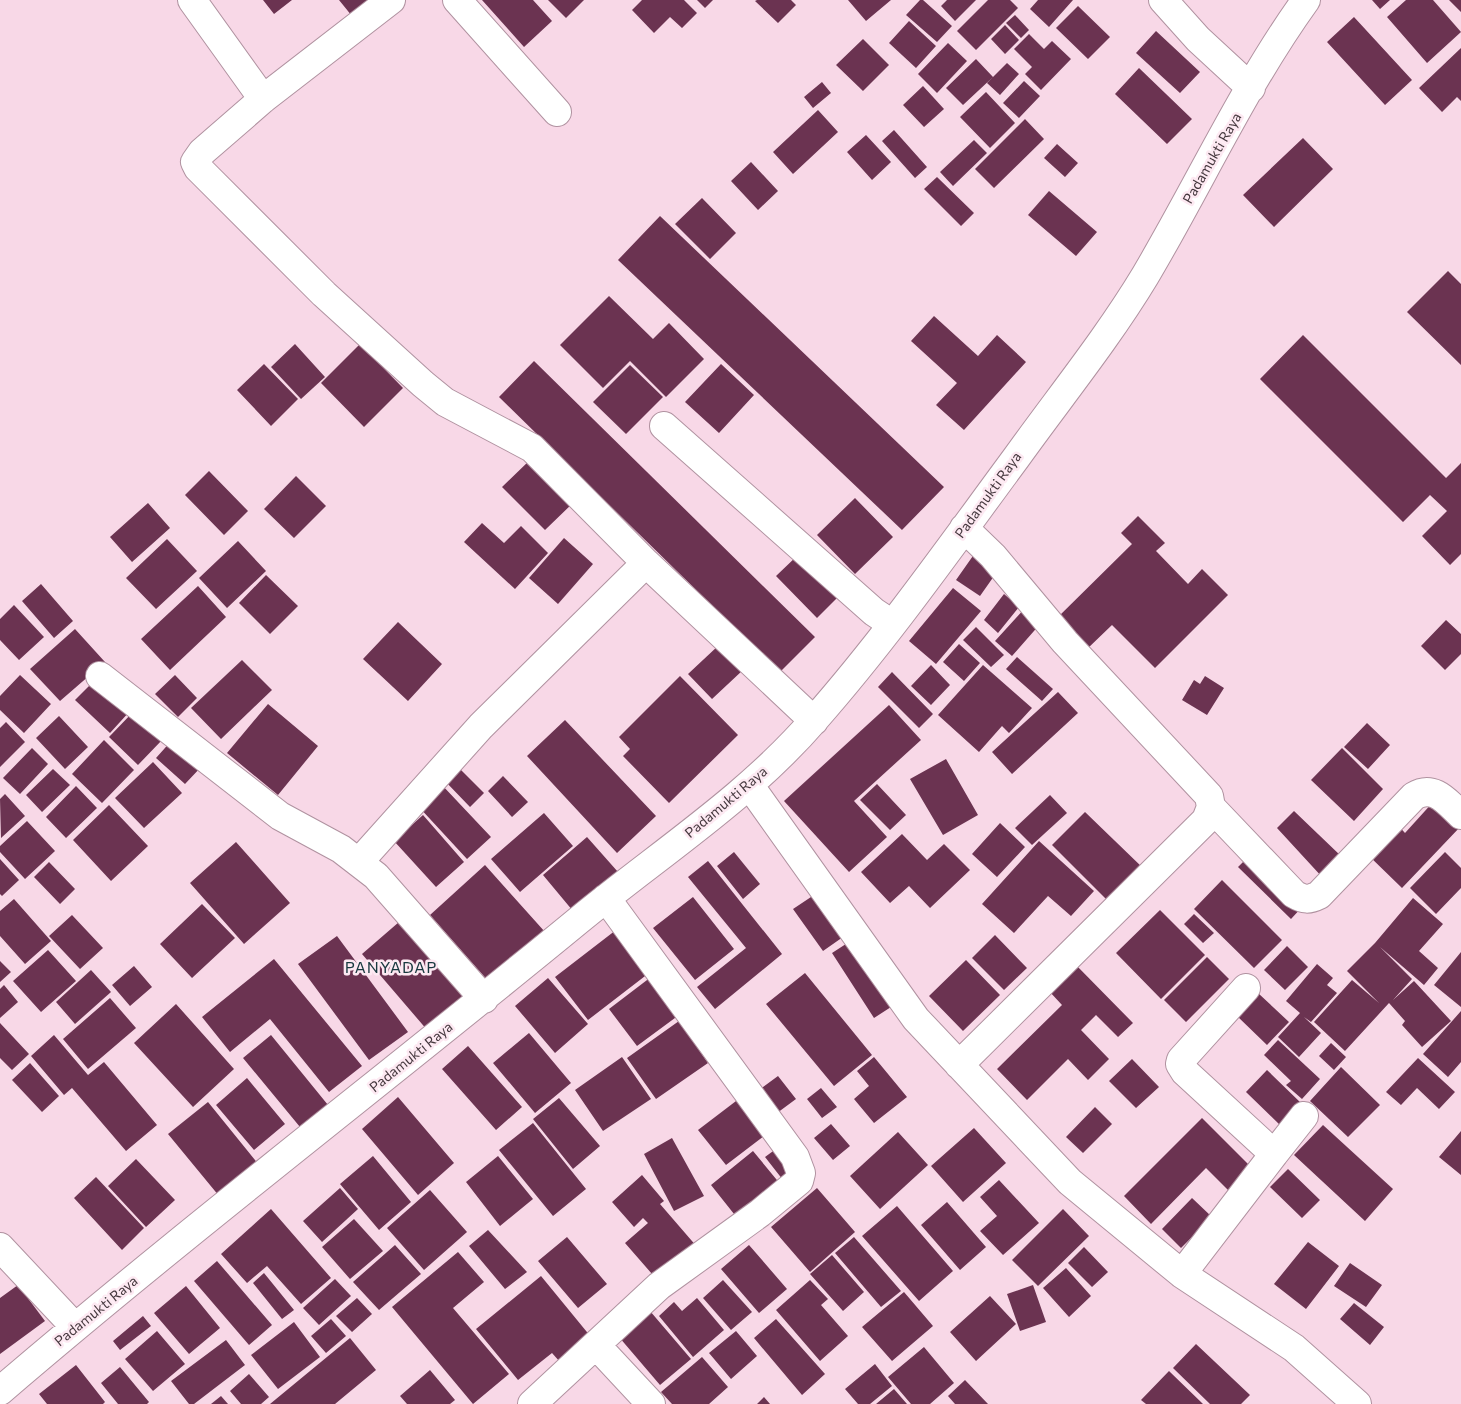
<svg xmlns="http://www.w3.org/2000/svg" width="1461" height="1404" font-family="Commissioner,sans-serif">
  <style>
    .building { fill: #6b3351 }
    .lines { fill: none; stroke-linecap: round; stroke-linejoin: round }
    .minor-casing { stroke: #b092a0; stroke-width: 30 }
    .minor { stroke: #fff; stroke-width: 28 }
    .labels { text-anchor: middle; stroke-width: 5; stroke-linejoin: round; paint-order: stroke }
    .street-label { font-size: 14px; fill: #45383e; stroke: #fde9f2 }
    .quarter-label { font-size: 16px; letter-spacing: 1px; fill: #18393f; stroke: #fde9f2 }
  </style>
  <rect width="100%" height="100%" fill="#f8d8e7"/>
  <path class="building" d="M263 0H292L274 14Z
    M339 0H382L356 21Z
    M482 0H533L552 21 524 47Z
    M548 0H584L566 18Z
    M642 0H684L697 13 682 28 670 17 654 33 632 10Z
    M697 0H713L705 8Z
    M757 0H791L796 5 778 23 755 1Z
    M848 0H891L866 21Z
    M920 0H923L952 26 937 42 906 15Z
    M947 0H976L955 21 941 6Z
    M988 0H1010L1018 8 976 50 957 31Z
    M1038 0H1073L1049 27 1030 9Z
    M1372 0H1390L1380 9Z
    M1406 0H1433L1461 32 1427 63 1387 17Z
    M1449 0H1461V12Z
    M1078 6 1110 37 1088 59 1056 28Z
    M1015 15 1029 30 1021 38 1006 23Z
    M1354 17 1412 80 1385 105 1327 42Z
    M909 21 936 46 916 68 889 43Z
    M1005 25 1019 40 1005 54 991 39Z
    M1156 31 1200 72 1180 93 1136 53Z
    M1029 34 1044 49 1052 41 1071 59 1041 90 1025 74 1032 67 1014 49Z
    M863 39 889 65 863 91 836 65Z
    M948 43 967 61 937 93 918 74Z
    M1461 48V101L1457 97 1442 112 1419 88Z
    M976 59 993 77 963 105 946 88Z
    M1007 63 1019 74 1000 95 987 83Z
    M1139 68 1192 119 1167 144 1115 94Z
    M1024 81 1040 96 1019 118 1003 103Z
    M822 82 831 93 813 108 804 97Z
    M923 86 944 109 924 127 903 105Z
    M986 92 1015 123 990 148 960 117Z
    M818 110 838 132 793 174 773 152Z
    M1025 119 1044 139 994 188 975 169Z
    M894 130 927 167 915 178 882 141Z
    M866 135 891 162 872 180 847 152Z
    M1303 138 1333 169 1274 227 1243 195Z
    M974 140 987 153 953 186 940 172Z
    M1057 144 1078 163 1065 177 1044 158Z
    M751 162 778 191 758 210 731 181Z
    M937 177 974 213 961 226 924 189Z
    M1049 191 1097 232 1076 256 1028 215Z
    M702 198 736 233 710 259 675 224Z
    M660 216 944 487 902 530 618 260Z
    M1448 271 1461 284V365L1407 312Z
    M609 296 653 339 669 323 704 359 666 397 630 361 603 388 560 345Z
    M934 316 978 356 997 335 1026 362 964 430 936 405 957 383 911 341Z
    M1303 335 1446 478 1461 463V554L1450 565 1422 536 1447 511 1430 495 1403 522 1260 379Z
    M295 344 325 377 301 399 271 367Z
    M360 344 403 388 364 427 321 383Z
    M534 361 815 637 780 672 499 397Z
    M264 364 298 399 271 426 237 390Z
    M721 364 754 395 719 433 685 402Z
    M630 365 663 397 626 434 593 402Z
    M531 459 574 502 545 530 502 487Z
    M209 471 248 511 224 535 185 495Z
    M296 476 326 506 294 538 264 509Z
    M855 498 893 537 855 574 817 535Z
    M148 503 170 528 132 562 110 537Z
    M1138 516 1165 543 1156 551 1188 584 1202 569 1228 595 1155 668 1112 625 1086 650 1055 620 1132 544 1121 533Z
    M482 523 504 543 521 526 548 553 515 589 464 542Z
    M564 538 593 564 558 604 529 578Z
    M167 539 197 571 156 609 126 578Z
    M238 541 266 571 227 608 199 578Z
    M975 553 999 569 980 596 956 580Z
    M798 555 839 596 817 618 776 576Z
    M266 575 298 606 270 634 239 603Z
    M41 584 73 621 54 638 22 601Z
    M198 586 226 617 170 670 141 639Z
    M953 588 981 611 936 664 909 641Z
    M1004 594 1019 607 998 633 984 620Z
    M14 605 44 637 19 660 0 640V619Z
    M1025 608 1041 623 1012 656 995 641Z
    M1446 620 1461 634V654L1445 670 1421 646Z
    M398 622 442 664 408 701 363 659Z
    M976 627 1004 655 991 667 963 640Z
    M75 629 105 662 60 701 30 669Z
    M959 644 980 663 964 681 943 662Z
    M719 645 743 670 712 699 688 674Z
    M1017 657 1053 689 1042 701 1006 669Z
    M242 660 272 690 221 739 191 708Z
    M931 665 950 685 931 705 911 686Z
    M983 665 1032 708 1009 733 1002 726 979 752 938 715Z
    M892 672 933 714 919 728 878 687Z
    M20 675 51 704 24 733 0 710V696Z
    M175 675 197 698 178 717 155 694Z
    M680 676 738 735 669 803 623 756 630 749 619 737Z
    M1205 676 1224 688 1207 715 1182 700 1194 680 1200 684Z
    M96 679 130 711 110 733 75 700Z
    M1058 692 1078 713 1012 774 992 752Z
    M268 704 318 746 278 795 227 753Z
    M889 705 921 740 854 801 887 837 849 872 784 801Z
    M134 711 163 739 138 765 109 737Z
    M59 716 88 747 65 769 36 738Z
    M565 720 656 816 617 853 527 756Z
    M6 722 25 742 0 767V728Z
    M1367 723 1390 745 1368 769 1344 747Z
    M173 739 202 766 185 784 156 758Z
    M104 740 134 770 102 803 72 774Z
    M32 748 48 764 20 794 3 778Z
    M1342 748 1383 789 1354 821 1311 780Z
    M946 759 978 815 943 835 910 779Z
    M153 762 182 793 144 828 115 798Z
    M458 767 484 793 470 807 444 780Z
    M53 769 70 785 42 812 26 795Z
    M503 776 528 802 512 817 488 791Z
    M441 784 491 837 467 859 418 806Z
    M877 784 906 815 890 830 860 800Z
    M76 786 97 808 66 838 46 817Z
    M5 794 25 816 1 838 0 799Z
    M1050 795 1067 813 1032 845 1015 828Z
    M1434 801 1461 826 1402 888 1366 853 1395 822 1405 833Z
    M109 805 148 846 111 881 73 840Z
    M1294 811 1342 857 1323 878 1277 828Z
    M1085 812 1144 869 1110 903 1052 845Z
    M544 813 573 846 520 892 491 859Z
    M423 815 464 862 436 887 394 841Z
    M27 821 55 851 25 879 0 852V846Z
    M1000 823 1025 847 997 877 972 854Z
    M902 834 927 860 944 844 970 870 930 908 909 886 890 903 861 872Z
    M587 837 618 872 573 911 543 875Z
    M1039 841 1094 891 1071 916 1048 896 1014 933 982 904Z
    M236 842 290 903 244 944 190 883Z
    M734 852 760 884 743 899 717 866Z
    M1445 852 1461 868V888L1436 914 1410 888Z
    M1251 854 1303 906 1291 919 1238 867Z
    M0 859 19 880 2 896 0 894Z
    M708 861 782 954 715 1009 697 987 746 948 688 877Z
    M49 862 75 889 60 904 34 877Z
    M485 865 545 932 489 982 430 915Z
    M1222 880 1282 940 1254 968 1194 909Z
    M814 895 843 937 823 951 793 909Z
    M693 897 734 949 695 980 653 928Z
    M1413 898 1443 924 1419 951 1438 968 1424 985 1380 947 1412 979 1393 1000 1414 981 1451 1021 1422 1047 1402 1025 1405 1021 1389 1003 1345 1051 1314 1022 1352 980 1379 1003 1347 971 1375 943Z
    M14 899 51 941 25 964 0 936V911Z
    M202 904 235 938 192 978 160 944Z
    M1160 910 1205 955 1161 999 1116 953Z
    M1194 914 1214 933 1203 943 1184 924Z
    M72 915 103 948 80 969 49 936Z
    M399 922 465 999 428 1031 362 954Z
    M616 930 649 973 588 1020 555 977Z
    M995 935 1027 968 1004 990 972 958Z
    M337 936 408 1032 369 1060 298 964Z
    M849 942 891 1007 874 1018 832 953Z
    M1287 946 1308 967 1285 990 1264 970Z
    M48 950 76 981 41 1012 13 981Z
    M1461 952V1007L1434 985Z
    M1207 957 1229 979 1186 1022 1164 1000Z
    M274 959 362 1066 329 1092 270 1019 230 1052 202 1017Z
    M966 960 1000 995 963 1031 929 996Z
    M0 961 11 972 0 982Z
    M1317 964 1333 978 1327 985 1337 993 1311 1022 1304 1017 1321 1033 1299 1057 1278 1037 1300 1013 1286 1001Z
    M1076 965 1133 1023 1118 1037 1096 1015 1081 1030 1109 1059 1088 1080 1068 1059 1027 1100 997 1069 1062 1005 1049 991Z
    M134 966 152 987 130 1006 112 985Z
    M91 970 111 992 75 1024 56 1002Z
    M805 973 872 1055 834 1086 766 1004Z
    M651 977 679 1015 637 1046 609 1009Z
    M548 978 588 1024 555 1053 515 1006Z
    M4 985 18 1002 0 1018V989Z
    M1258 993 1289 1022 1267 1045 1237 1016Z
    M110 998 136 1028 88 1069 63 1039Z
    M176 1004 234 1069 193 1107 134 1043Z
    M1461 1011V1062L1448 1077 1423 1054Z
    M679 1021 708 1063 656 1099 627 1058Z
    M0 1023 29 1054 12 1070 0 1058Z
    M529 1033 571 1083 535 1113 493 1063Z
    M54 1035 88 1075 104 1062 157 1125 126 1151 72 1088 64 1095 31 1056Z
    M271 1035 328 1105 300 1127 243 1058Z
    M1278 1040 1320 1079 1302 1099 1286 1085 1291 1081 1264 1055Z
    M1331 1043 1346 1057 1334 1070 1319 1056Z
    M468 1046 522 1107 496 1130 442 1069Z
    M622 1057 651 1099 603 1131 575 1090Z
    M874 1057 907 1097 874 1123 854 1099 869 1086 857 1071Z
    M1418 1058 1455 1092 1439 1109 1417 1088 1401 1105 1386 1092Z
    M1132 1059 1159 1087 1136 1108 1109 1081Z
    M30 1063 59 1096 42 1112 12 1080Z
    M1341 1067 1380 1105 1348 1137 1310 1101Z
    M1267 1070 1302 1104 1281 1126 1246 1092Z
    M778 1076 796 1099 773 1116 755 1093Z
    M247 1078 285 1124 254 1150 216 1105Z
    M821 1088 837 1107 822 1118 807 1099Z
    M398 1097 454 1163 418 1195 362 1129Z
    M559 1098 600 1146 573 1169 533 1119Z
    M740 1098 768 1133 726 1165 698 1130Z
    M208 1102 263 1170 224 1202 168 1134Z
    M1095 1107 1112 1124 1083 1153 1066 1137Z
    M1202 1118 1252 1168 1228 1190 1206 1168 1151 1224 1124 1196Z
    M533 1123 586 1189 553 1216 499 1150Z
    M831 1124 850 1146 833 1160 814 1138Z
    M1323 1125 1393 1189 1365 1221 1294 1155Z
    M974 1128 1006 1163 963 1202 931 1166Z
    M1461 1131V1175L1439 1157Z
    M898 1132 928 1165 880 1209 850 1176Z
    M672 1138 704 1196 674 1211 644 1154Z
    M780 1146 798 1169 783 1180 765 1157Z
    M753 1151 781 1185 738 1219 711 1185Z
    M373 1156 411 1202 379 1230 340 1184Z
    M498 1156 533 1199 500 1226 466 1182Z
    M136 1159 175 1200 146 1227 108 1186Z
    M1288 1169 1320 1200 1302 1218 1270 1187Z
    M642 1175 664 1201 660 1204 698 1248 659 1282 625 1243 648 1223 643 1218 634 1227 612 1202Z
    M96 1177 144 1228 122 1250 74 1198Z
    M999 1180 1039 1223 1003 1255 980 1231 997 1216 980 1197Z
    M340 1188 358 1209 322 1242 303 1221Z
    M817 1188 855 1232 810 1272 771 1227Z
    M430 1190 467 1232 424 1270 387 1228Z
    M1192 1198 1212 1217 1181 1248 1162 1229Z
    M947 1202 986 1247 960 1270 921 1225Z
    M897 1206 953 1271 919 1301 862 1236Z
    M271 1209 331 1278 301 1304 267 1266 247 1283 221 1254Z
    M1063 1209 1089 1236 1038 1286 1012 1260Z
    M354 1219 383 1251 350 1279 322 1247Z
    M488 1230 527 1272 505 1289 469 1246Z
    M567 1237 607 1284 578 1308 538 1261Z
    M854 1237 901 1291 881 1307 835 1253Z
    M1308 1242 1339 1266 1306 1309 1274 1284Z
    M395 1245 421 1274 379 1310 353 1282Z
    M749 1245 787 1289 759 1313 721 1269Z
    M1084 1247 1108 1272 1092 1287 1068 1263Z
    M458 1252 484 1282 453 1308 509 1374 473 1404 392 1307Z
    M832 1255 864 1292 843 1311 810 1274Z
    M217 1261 272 1325 249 1345 194 1281Z
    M1350 1263 1382 1285 1366 1307 1334 1286Z
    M1066 1268 1091 1296 1069 1317 1043 1288Z
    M264 1273 294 1310 282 1319 253 1283Z
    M541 1276 591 1337 560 1362 552 1353 518 1380 476 1329Z
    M335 1279 351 1296 319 1325 303 1308Z
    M723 1280 752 1312 731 1330 703 1298Z
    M810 1280 828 1299 821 1305 848 1336 820 1361 776 1310Z
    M18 1285 45 1321 0 1354V1298Z
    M1033 1285 1046 1322 1020 1331 1007 1294Z
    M186 1286 220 1328 189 1354 154 1313Z
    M904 1292 933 1326 892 1361 862 1327Z
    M990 1296 1016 1324 976 1361 950 1332Z
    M357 1298 372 1314 352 1332 336 1316Z
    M697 1298 724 1330 693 1357 659 1316 674 1302 682 1311Z
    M1354 1303 1384 1327 1370 1345 1340 1319Z
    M650 1311 691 1359 660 1385 619 1337Z
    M143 1316 151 1326 120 1350 113 1341Z
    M331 1319 346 1336 326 1353 311 1336Z
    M776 1319 825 1374 802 1395 754 1338Z
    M294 1322 320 1357 278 1389 251 1355Z
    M157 1331 185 1364 153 1391 125 1359Z
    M736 1331 757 1356 731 1379 709 1353Z
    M350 1338 376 1370 335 1404H270Z
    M226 1340 245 1365 194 1404H189L171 1381Z
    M1196 1344 1250 1395 1241 1404H1210L1173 1368Z
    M924 1347 954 1383 930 1404H911L888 1377Z
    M702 1357 728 1387 709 1404H672L661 1392Z
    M875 1364 892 1386 870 1404H858L845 1389Z
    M76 1365 105 1402 103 1404H47L39 1394Z
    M120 1367 149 1402 147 1404H118L101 1383Z
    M430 1370 455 1400 450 1404H407L400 1396Z
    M1169 1371 1203 1404H1146L1141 1400Z
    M249 1374 269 1397 261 1404H241L230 1391Z
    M965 1380 988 1404H955L948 1396Z
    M894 1389 907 1404H876Z
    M221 1396 228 1404H211Z
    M764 1397 770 1404H757Z"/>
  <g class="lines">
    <defs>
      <path id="minor" d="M192 0 263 99
        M391 0 263 99 202 152 195 162 198 168 324 294 423 384 445 402 532 448 646 563 814 721
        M457 0 557 112
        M1163 0 1198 39 1251 88
        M664 426 874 612 892 624
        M100 676 280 816 341 849 376 876 484 999
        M750 786 916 1019 1070 1182 1182 1274 1294 1348 1357 1404
        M1211 807 1294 894C1304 900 1309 900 1319 895L1414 796C1434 784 1447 802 1461 815
        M359 862 481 726 646 563
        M959 1065 1206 820 1211 807 1209 796 1065 642 993 556 964 528
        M1274 1154 1304 1116
        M0 1247 75 1327
        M1182 1274 1274 1154 1185 1072 1180 1064 1181 1060 1246 988
        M596 1345 651 1404
        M0 1391C189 1229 387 1078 579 920 659 854 747 798 815 719 887 637 951 546 1016 458 1059 398 1107 339 1145 276 1199 185 1244 86 1306 0
        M532 1404 659 1286 760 1213 799 1181 801 1173 795 1157 606 898"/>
    </defs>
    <use href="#minor" class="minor-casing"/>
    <use href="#minor" class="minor"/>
  </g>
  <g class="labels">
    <g class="street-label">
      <text transform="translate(1212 158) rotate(-60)" y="5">Padamukti Raya</text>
      <text transform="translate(988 495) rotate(-54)" y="5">Padamukti Raya</text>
      <text transform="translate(726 802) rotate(-40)" y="5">Padamukti Raya</text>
      <text transform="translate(411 1057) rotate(-39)" y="5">Padamukti Raya</text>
      <text transform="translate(96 1311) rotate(-39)" y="5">Padamukti Raya</text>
    </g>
    <g class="quarter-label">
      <text x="391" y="973">PANYADAP</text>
    </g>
  </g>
</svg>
